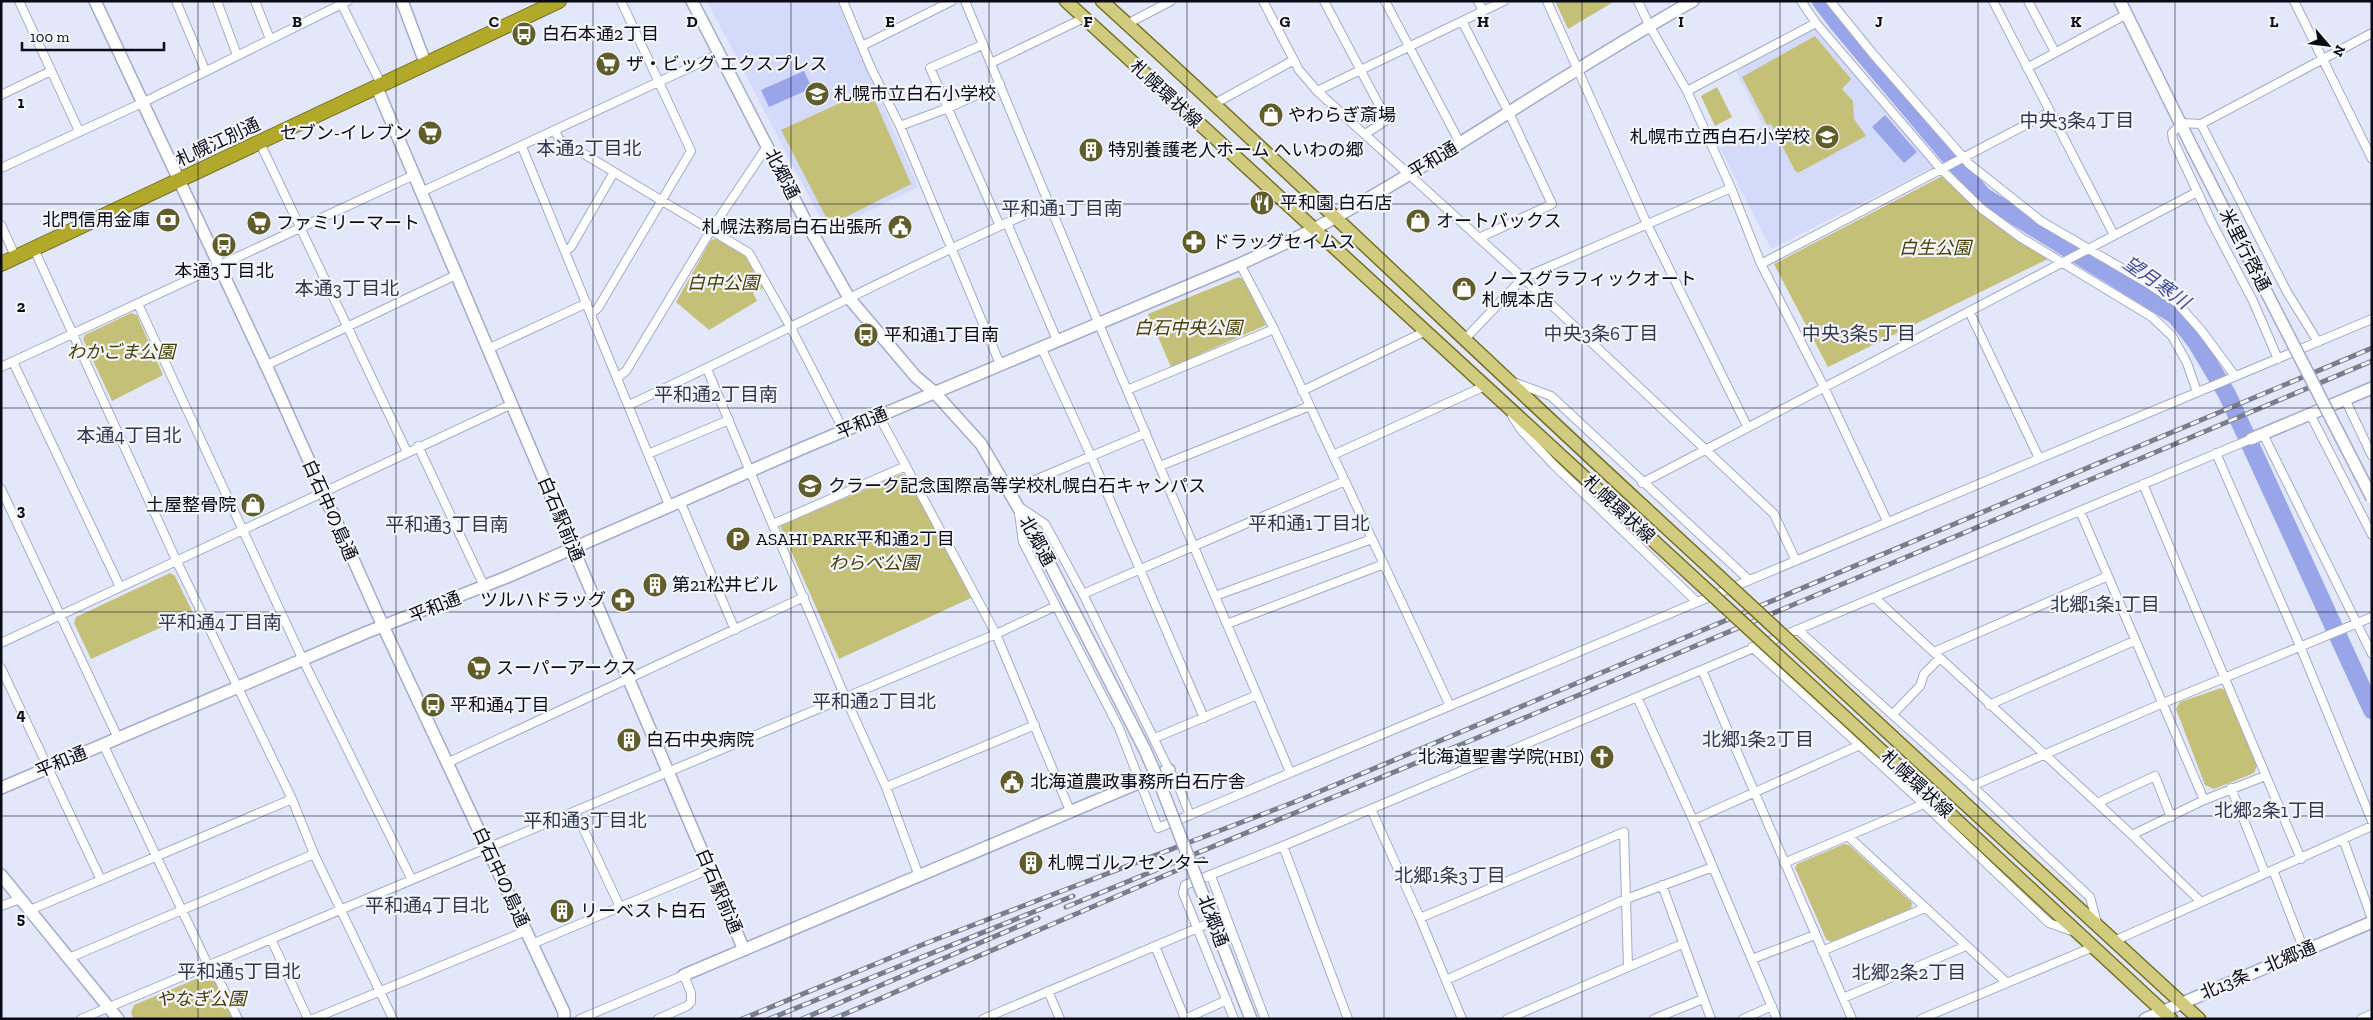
<svg xmlns="http://www.w3.org/2000/svg" width="2373" height="1020" font-family="'Zilla Slab','Noto Sans JP',serif">
  <style>
    .built { fill: #d4dbfa }
    .green { fill: #c5c077 }
    .water { fill: #98a5e9 }
    .lines { fill: none; stroke-linecap: round; stroke-linejoin: round }
    .river { stroke: #98a5e9; stroke-width: 18 }
    .street-casing { stroke: #a4abc9; stroke-width: 10 }
    .secondary-casing { stroke: #a4abc9; stroke-width: 14 }
    .primary-casing { stroke: #777123; stroke-width: 15 }
    .highway-casing { stroke: #777123; stroke-width: 16 }
    .street { stroke: #fff; stroke-width: 8 }
    .secondary { stroke: #fff; stroke-width: 11 }
    .primary { stroke: #d1cb7f; stroke-width: 12 }
    .highway { stroke: #b2a92a; stroke-width: 14 }
    .rail-casing { stroke: #7a7d8c; stroke-width: 5 }
    .rail { stroke: #f3f5fb; stroke-width: 3; stroke-dasharray: 9; stroke-linecap: butt }
    .secondary-bridge-casing { stroke: #a4abc9; stroke-width: 14; stroke-linecap: butt }
    .primary-bridge-casing { stroke: #777123; stroke-width: 15; stroke-linecap: butt }
    .secondary-bridge { stroke: #fff; stroke-width: 11 }
    .primary-bridge { stroke: #d1cb7f; stroke-width: 12 }
    .grid { fill: none; stroke: #090a15; stroke-width: 1; stroke-opacity: 0.55 }
    .labels { text-anchor: middle; stroke-width: 4.5; stroke-linejoin: round; paint-order: stroke }
    .poi-label { font-size: 18px; fill: #090a15; stroke: #f3f5fb; text-anchor: start }
    .street-label { font-size: 18px; fill: #090a15; stroke: #f3f5fb }
    .park-label { font-size: 18px; font-style: italic; fill: #444000; stroke: #f3f5fb }
    .neighbourhood-label { font-size: 19px; fill: #323750; stroke: #f3f5fb }
    .water-label { font-size: 19px; font-style: italic; fill: #404998; stroke: #f3f5fb }
    .grid-label { font-size: 16px; text-anchor: middle; font-weight: bold; fill: #090a15; stroke: #f3f5fb; stroke-width: 4.5; stroke-linejoin: round; paint-order: stroke }
  </style>
  <rect width="100%" height="100%" fill="#e2e7fa"/>
  <path class="built" d="M707 1H837L918 187 827 231Z
    M1819 27 1935 163 1933 167 1771 249 1720 148 1763 126 1736 71Z"/>
  <path class="green" d="M1555 1H1615L1568 29Z
    M1815 36 1851 79 1842 89 1853 101 1854 119 1866 136 1798 173 1795 171 1771 124 1767 125 1742 77Z
    M1717 87 1732 117 1715 126 1701 96Z
    M864 92 868 101H875L911 184 830 225 781 130Z
    M1946 174 1990 217 2050 258 1828 367 1774 264Z
    M716 239 745 256 763 288 753 293 757 301 709 330 676 302 711 240Z
    M1239 277 1245 281 1266 325 1171 367 1148 314Z
    M131 313 137 315 163 375 112 401 83 339 85 335Z
    M902 474 906 476 973 597 839 659 780 526Z
    M170 573 175 576 193 613 91 659 74 623 76 617Z
    M2221 688 2226 691 2257 766 2254 773 2214 789 2205 785 2176 709 2180 702Z
    M1844 844 1849 845 1912 903 1911 909 1831 942 1826 939 1795 868 1797 864Z
    M208 974 214 977 232 1019H134L131 1013 134 1005Z"/>
  <path class="water" d="M804 71 812 88 769 107 761 90Z
    M1885 115 1917 152 1904 163 1872 127Z"/>
  <g class="lines">
    <path class="river" d="M1821 1 1840 26 1983 196 2175 315 2196 342 2227 394 2372 710"/>
    <defs>
      <path id="street" d="M19 1 79 131
        M176 1 205 70
        M217 1 237 55
        M255 1 270 39
        M340 1 382 86
        M843 1 871 68 900 126 1000 364
        M965 1 1098 322 1290 772
        M1263 1 1299 70 1317 91 1523 278 1774 514 1796 561
        M1324 1 1387 120 1365 134
        M1385 1 1460 143
        M1478 1 1483 11
        M1547 1 1647 224 1747 426
        M1638 1 1649 25 1687 91 1731 188 1761 264 1824 387 1887 521
        M1801 1 1816 23 1941 169 1982 209 2020 237 2152 317 2172 336 2187 363 2197 392
        M1830 1 1873 54 1969 164 2041 221 2147 283 2177 303 2201 330 2235 376
        M1993 1 2114 235
        M2028 1 2055 52
        M2294 1 2372 159
        M1462 21 1509 113 1552 204 1479 238
        M1127 24 1171 1
        M982 45 930 68 1000 226
        M862 46 952 1
        M991 63 1084 18
        M2027 68 2127 14
        M1317 91 1504 1
        M1687 91 1816 23
        M1 95 51 71
        M1214 104 1294 60
        M2201 124 2287 292 2318 342
        M900 126 948 108 1000 84
        M555 131 559 139 749 253 791 328 844 431
        M260 143 407 452
        M522 147 669 505
        M1 168 142 103 348 1
        M421 192 719 54
        M1007 223 1057 340
        M1 225 16 258
        M34 249 177 562 292 799 314 854 393 1019
        M565 251 571 247 614 172
        M1240 264 1274 329 1450 706
        M1761 264 2050 112
        M138 304 303 660 411 878
        M1969 311 2039 458
        M592 313 598 308 691 151 621 1
        M1465 339 1523 278 1731 188
        M1041 347 1091 456 1204 718
        M488 349 587 303
        M2278 359 2253 301 2212 223 2173 140 2172 133 2182 123 2201 124 2372 33
        M13 362 120 587
        M265 366 456 275
        M1 367 414 175
        M707 369 845 697 886 787 919 876
        M618 377 626 371 711 230 768 145
        M1513 382 1551 396 1749 580
        M1127 390 1274 329
        M1302 391 1424 332
        M2345 399 2372 456
        M629 405C769 340 907 266 1049 204
        M2310 414 2372 535
        M879 416 996 634 1071 813
        M1512 416 1522 431 1554 465 1697 602
        M2263 434 2372 654
        M418 446 484 586
        M2216 453 2300 646 2372 821
        M648 454 729 420
        M1333 455 1485 386
        M1160 466 1310 406
        M1642 483 2197 192
        M2143 484 2301 859
        M1 489 118 738
        M1009 491 1146 433
        M680 501 735 630
        M1018 506 1045 524 1083 594 1169 770 1176 780 1190 815 1158 828 1119 728 1023 542Z
        M2080 511 2204 800
        M773 524 906 466
        M1083 594 1345 481
        M1215 596 1372 539
        M1875 598 2132 835 2200 901
        M1227 624 1384 564
        M1798 630 1972 786 2090 897 2097 923
        M1 643 512 404
        M1752 647 1924 804 2049 923 2072 931
        M1934 652 2108 576
        M1 668 101 880
        M1702 670 1852 1019
        M1637 697 1693 820 1777 1019
        M1989 705 2134 641
        M1893 714 1920 686 1924 674 1940 658
        M1155 738 1257 695
        M103 744 208 965
        M447 763 804 597
        M1972 786 2161 704 2372 617
        M886 787 1035 725
        M2231 788 2265 873
        M2097 803 2155 776 2171 817
        M1371 809 1420 918 1462 1019
        M575 811 620 907
        M1190 815 2372 319
        M1693 820 1860 745
        M2132 835 2204 800 2265 776
        M1849 837 2007 983
        M2343 839 2372 919
        M1283 846 1348 1019
        M1784 863 1924 804
        M2273 870 2304 950
        M1211 876 1265 1019
        M1662 885 1711 1019
        M1 906 20 899
        M30 910 292 799
        M1420 918 1624 832 1628 967
        M271 939 308 1019
        M2114 941 2372 826
        M532 944 710 869
        M1155 946 1185 1019
        M1822 951 1925 908
        M69 958 314 854
        M1752 959 1815 935
        M211 964 238 1019
        M1446 980 1626 899 1713 867
        M1048 991 1060 1019
        M1843 998 1966 946
        M81 1019 996 634 1056 606
        M313 1019 526 931
        M580 1019 684 975 691 993V1002L687 1006 658 1019
        M983 1019 1226 916
        M1185 1019 1227 1000
        M1234 1019 1183 893 1185 885 1283 846 2251 439
        M1507 1019 1682 944
        M1654 1019 1703 999
        M1743 1019 1772 1006
        M1921 1019 2093 947
        M2361 1019 2372 1014"/>
      <path id="secondary" d="M95 1 271 376 383 626 564 1012V1019
        M402 1 426 65
        M692 1 805 220 849 298 916 377 934 392 981 444 1038 541
        M2120 1 2193 149
        M377 88 744 950
        M2251 439 2372 388
        M1 788 365 633 507 577 803 448 1240 264C1266 252 1291 241 1316 228 1445 158 1565 72 1693 1
        M1 875 118 1019
        M684 975 1169 770
        M2145 1019 2372 922"/>
      <path id="primary" d="M1066 1 1631 520
        M1102 1C1285 167 1462 339 1644 507
        M1961 800 2199 1019
        M1949 813 2171 1019"/>
      <path id="highway" d="M1 264 559 1"/>
    </defs>
    <use href="#street" class="street-casing"/>
    <use href="#secondary" class="secondary-casing"/>
    <use href="#primary" class="primary-casing"/>
    <use href="#highway" class="highway-casing"/>
    <use href="#street" class="street"/>
    <use href="#secondary" class="secondary"/>
    <use href="#primary" class="primary"/>
    <use href="#highway" class="highway"/>
    <defs>
      <path id="rail" d="M1066 907 1472 740 2372 361
        M742 1019 929 942 1297 801 2372 348
        M769 1019 1073 896
        M802 1019 1038 918
        M833 1019 1203 859"/>
    </defs>
    <use href="#rail" class="rail-casing"/>
    <use href="#rail" class="rail"/>
    <defs>
      <path id="secondary-bridge" d="M2193 149 2372 498
        M1038 541 1145 750 1162 789 1251 1019"/>
      <path id="primary-bridge" d="M1644 507 1961 800
        M1631 520 1949 813"/>
    </defs>
    <use href="#secondary-bridge" class="secondary-bridge-casing"/>
    <use href="#primary-bridge" class="primary-bridge-casing"/>
    <use href="#secondary-bridge" class="secondary-bridge"/>
    <use href="#primary-bridge" class="primary-bridge"/>
  </g>
  <path class="grid" d="M198 1V1019M396 1V1019M593 1V1019M791 1V1019M989 1V1019M1187 1V1019M1384 1V1019M1582 1V1019M1780 1V1019M1978 1V1019M2175 1V1019M1 204H2372M1 408H2372M1 612H2372M1 816H2372"/>
  <defs>
    <symbol id="bus-disc" viewBox="-11 -11 22 22"><circle r="9.5" fill="#615d2a" stroke="#f3f5fb"/><path d="M-5-6H5V4H4V6H2V4H-2V6H-4V4H-5ZM-3.5-4V0h7V-4ZM-3.5 1.2v1.5H-2V1.2ZM2 1.2v1.5H3.5V1.2Z" fill="#fff"/></symbol>
    <symbol id="supermarket-disc" viewBox="-11 -11 22 22"><circle r="9.5" fill="#615d2a" stroke="#f3f5fb"/><path d="M-6-5.5h2.5l.6 2H6L4.5 2H-2.5L-4.4-4H-6ZM-1.5 3.2a1.3 1.3 0 1 0 .1 0ZM3 3.2a1.3 1.3 0 1 0 .1 0Z" fill="#fff"/></symbol>
    <symbol id="school-disc" viewBox="-11 -11 22 22"><circle r="9.5" fill="#615d2a" stroke="#f3f5fb"/><path d="M0-5L7-2L0 1L-7-2ZM-4 1L0 2.5L4 1V4Q0 6-4 4Z" fill="#fff"/></symbol>
    <symbol id="shop-disc" viewBox="-11 -11 22 22"><circle r="9.5" fill="#615d2a" stroke="#f3f5fb"/><path d="M-5-2.5h2.3a2.7 3.5 0 0 1 5.4 0H5L5.5 6h-11ZM-1.5-2.5h3a1.5 2.3 0 0 0-3 0Z" fill="#fff"/></symbol>
    <symbol id="building-disc" viewBox="-11 -11 22 22"><circle r="9.5" fill="#615d2a" stroke="#f3f5fb"/><path d="M-4-6H4V6H1V3H-1V6H-4ZM-2.5-4.3h1.7v1.8h-1.7ZM.8-4.3h1.7v1.8H.8ZM-2.5-1h1.7V.8h-1.7ZM.8-1h1.7V.8H.8Z" fill="#fff"/></symbol>
    <symbol id="restaurant-disc" viewBox="-11 -11 22 22"><circle r="9.5" fill="#615d2a" stroke="#f3f5fb"/><path d="M-5-6h1v4h1v-4h1v4h1v-4h1v5L-1.5 .5V6h-2V.5L-5-1ZM5-6V6H3V1.5H1.5Q1.5-4 5-6Z" fill="#fff"/></symbol>
    <symbol id="bank-disc" viewBox="-11 -11 22 22"><circle r="9.5" fill="#615d2a" stroke="#f3f5fb"/><path d="M-6-4H6V4H-6ZM0-2.3a2.3 2.3 0 1 0 0 4.6a2.3 2.3 0 1 0 0-4.6Z" fill="#fff"/></symbol>
    <symbol id="civic-disc" viewBox="-11 -11 22 22"><circle r="9.5" fill="#615d2a" stroke="#f3f5fb"/><path d="M-.6-6.5H3V-4.5H.6V-3L4-1V1h2V6H-6V1h2V-1L-.6-3ZM-1.2 2.5V6h2.4V2.5Z" fill="#fff"/></symbol>
    <symbol id="pharmacy-disc" viewBox="-11 -11 22 22"><circle r="9.5" fill="#615d2a" stroke="#f3f5fb"/><path d="M-2-6h4v4h4v4h-4v4h-4v-4h-4v-4h4Z" fill="#fff"/></symbol>
    <symbol id="parking-disc" viewBox="-11 -11 22 22"><circle r="9.5" fill="#615d2a" stroke="#f3f5fb"/><path d="M-3.5-5.5H1a3.5 3.5 0 0 1 0 7H-1V5.5H-3.5ZM-1-3.4V-.6H.8a1.4 1.4 0 0 0 0-2.8Z" fill="#fff"/></symbol>
    <symbol id="church-disc" viewBox="-11 -11 22 22"><circle r="9.5" fill="#615d2a" stroke="#f3f5fb"/><path d="M-1.2-6h2.4v3.5h3.3v2.4h-3.3V6h-2.4V-.1h-3.3v-2.4h3.3Z" fill="#fff"/></symbol>
  </defs>
  <g fill-rule="evenodd">
    <use href="#bus-disc" x="510" y="20" width="28" height="28"/>
    <use href="#supermarket-disc" x="594" y="50" width="28" height="28"/>
    <use href="#school-disc" x="803" y="80" width="28" height="28"/>
    <use href="#shop-disc" x="1257" y="101" width="28" height="28"/>
    <use href="#supermarket-disc" x="416" y="119" width="28" height="28"/>
    <use href="#school-disc" x="1813" y="123" width="28" height="28"/>
    <use href="#building-disc" x="1077" y="136" width="28" height="28"/>
    <use href="#restaurant-disc" x="1248" y="189" width="28" height="28"/>
    <use href="#bank-disc" x="154" y="206" width="28" height="28"/>
    <use href="#shop-disc" x="1404" y="207" width="28" height="28"/>
    <use href="#supermarket-disc" x="245" y="209" width="28" height="28"/>
    <use href="#civic-disc" x="886" y="213" width="28" height="28"/>
    <use href="#pharmacy-disc" x="1180" y="228" width="28" height="28"/>
    <use href="#bus-disc" x="210" y="231" width="28" height="28"/>
    <use href="#shop-disc" x="1450" y="275" width="28" height="28"/>
    <use href="#bus-disc" x="852" y="321" width="28" height="28"/>
    <use href="#school-disc" x="796" y="472" width="28" height="28"/>
    <use href="#shop-disc" x="239" y="491" width="28" height="28"/>
    <use href="#parking-disc" x="724" y="525" width="28" height="28"/>
    <use href="#building-disc" x="641" y="571" width="28" height="28"/>
    <use href="#pharmacy-disc" x="609" y="586" width="28" height="28"/>
    <use href="#supermarket-disc" x="465" y="654" width="28" height="28"/>
    <use href="#bus-disc" x="419" y="691" width="28" height="28"/>
    <use href="#building-disc" x="615" y="726" width="28" height="28"/>
    <use href="#church-disc" x="1588" y="743" width="28" height="28"/>
    <use href="#civic-disc" x="998" y="768" width="28" height="28"/>
    <use href="#building-disc" x="1017" y="849" width="28" height="28"/>
    <use href="#building-disc" x="548" y="897" width="28" height="28"/>
  </g>
  <g class="labels">
    <g class="poi-label">
      <text x="542" y="40">白石本通2丁目</text>
      <text x="626" y="70">ザ・ビッグ エクスプレス</text>
      <text x="834" y="100">札幌市立白石小学校</text>
      <text x="1288" y="121">やわらぎ斎場</text>
      <text x="412" y="139" text-anchor="end">セブン-イレブン</text>
      <text x="1810" y="143" text-anchor="end">札幌市立西白石小学校</text>
      <text x="1108" y="156">特別養護老人ホーム へいわの郷</text>
      <text x="1280" y="209">平和園 白石店</text>
      <text x="150" y="226" text-anchor="end">北門信用金庫</text>
      <text x="1436" y="227">オートバックス</text>
      <text x="276" y="229">ファミリーマート</text>
      <text x="882" y="233" text-anchor="end">札幌法務局白石出張所</text>
      <text x="1212" y="248">ドラッグセイムス</text>
      <text x="224" y="277" text-anchor="middle">本通3丁目北</text>
      <text x="1482" y="285">ノースグラフィックオート<tspan x="1482" dy="21">札幌本店</tspan></text>
      <text x="884" y="341">平和通1丁目南</text>
      <text x="828" y="492">クラーク記念国際高等学校札幌白石キャンパス</text>
      <text x="236" y="511" text-anchor="end">土屋整骨院</text>
      <text x="756" y="545">ASAHI PARK平和通2丁目</text>
      <text x="672" y="591">第21松井ビル</text>
      <text x="606" y="606" text-anchor="end">ツルハドラッグ</text>
      <text x="496" y="674">スーパーアークス</text>
      <text x="450" y="711">平和通4丁目</text>
      <text x="646" y="746">白石中央病院</text>
      <text x="1584" y="763" text-anchor="end">北海道聖書学院(HBI)</text>
      <text x="1030" y="788">北海道農政事務所白石庁舎</text>
      <text x="1048" y="869">札幌ゴルフセンター</text>
      <text x="580" y="917">リーベスト白石</text>
    </g>
    <g class="street-label">
      <text transform="translate(1166 94) rotate(43)" y="6">札幌環状線</text>
      <text transform="translate(218 142) rotate(-25)" y="6">札幌江別通</text>
      <text transform="translate(1433 160) rotate(-31)" y="6">平和通</text>
      <text transform="translate(782 174) rotate(63)" y="6">北郷通</text>
      <text transform="translate(2245 250) rotate(63)" y="6">米里行啓通</text>
      <text transform="translate(862 423) rotate(-23)" y="6">平和通</text>
      <text transform="translate(1619 509) rotate(43)" y="6">札幌環状線</text>
      <text transform="translate(330 510) rotate(66)" y="6">白石中の島通</text>
      <text transform="translate(561 519) rotate(67)" y="6">白石駅前通</text>
      <text transform="translate(1037 541) rotate(61)" y="6">北郷通</text>
      <text transform="translate(435 607) rotate(-22)" y="6">平和通</text>
      <text transform="translate(61 762) rotate(-23)" y="6">平和通</text>
      <text transform="translate(1917 784) rotate(43)" y="6">札幌環状線</text>
      <text transform="translate(501 877) rotate(65)" y="6">白石中の島通</text>
      <text transform="translate(719 891) rotate(67)" y="6">白石駅前通</text>
      <text transform="translate(1213 921) rotate(69)" y="6">北郷通</text>
      <text transform="translate(2258 970) rotate(-23)" y="6">北13条・北郷通</text>
    </g>
    <g class="park-label">
      <text x="1935" y="254">白生公園</text>
      <text x="723" y="289">白中公園</text>
      <text x="1188" y="334">白石中央公園</text>
      <text x="121" y="358">わかごま公園</text>
      <text x="874" y="569">わらべ公園</text>
      <text x="201" y="1005">やなぎ公園</text>
    </g>
    <g class="neighbourhood-label">
      <text x="2077" y="127">中央3条4丁目</text>
      <text x="589" y="155">本通2丁目北</text>
      <text x="1062" y="215">平和通1丁目南</text>
      <text x="347" y="295">本通3丁目北</text>
      <text x="1601" y="340">中央3条6丁目</text>
      <text x="1859" y="340">中央3条5丁目</text>
      <text x="716" y="401">平和通2丁目南</text>
      <text x="129" y="442">本通4丁目北</text>
      <text x="1309" y="530">平和通1丁目北</text>
      <text x="447" y="531">平和通3丁目南</text>
      <text x="2105" y="611">北郷1条1丁目</text>
      <text x="220" y="629">平和通4丁目南</text>
      <text x="874" y="708">平和通2丁目北</text>
      <text x="1758" y="746">北郷1条2丁目</text>
      <text x="2270" y="817">北郷2条1丁目</text>
      <text x="585" y="827">平和通3丁目北</text>
      <text x="1450" y="882">北郷1条3丁目</text>
      <text x="427" y="912">平和通4丁目北</text>
      <text x="239" y="978">平和通5丁目北</text>
      <text x="1909" y="979">北郷2条2丁目</text>
    </g>
    <g class="water-label">
      <text transform="translate(2157 282) rotate(35)" y="7">望月寒川</text>
    </g>
  </g>
  <g class="grid-label">
    <text x="297" y="27">B</text>
    <text x="494" y="27">C</text>
    <text x="692" y="27">D</text>
    <text x="890" y="27">E</text>
    <text x="1088" y="27">F</text>
    <text x="1285" y="27">G</text>
    <text x="1483" y="27">H</text>
    <text x="1681" y="27">I</text>
    <text x="1879" y="27">J</text>
    <text x="2076" y="27">K</text>
    <text x="2274" y="27">L</text>
    <text x="21" y="108">1</text>
    <text x="21" y="312">2</text>
    <text x="21" y="516">3</text>
    <text x="21" y="720">4</text>
    <text x="21" y="924">5</text>
  </g>
  <rect width="2373" height="1020" fill="none" stroke="#090a15" stroke-width="5"/>
  <g transform="translate(2328 45) rotate(118)" stroke="#f3f5fb" stroke-width="4" paint-order="stroke">
  <path d="M0-4L9 19L0 12L-9 19Z" fill="#090a15"/>
  <text y="-8" font-size="14" font-weight="bold" text-anchor="middle" fill="#090a15">N</text>
  </g>
  <path d="M22 42v8h142v-8" fill="none" stroke="#090a15" stroke-width="2.5"/>
  <text x="30" y="42" font-size="15" fill="#090a15" stroke="#f3f5fb" stroke-width="4" paint-order="stroke">100 m</text>
</svg>
